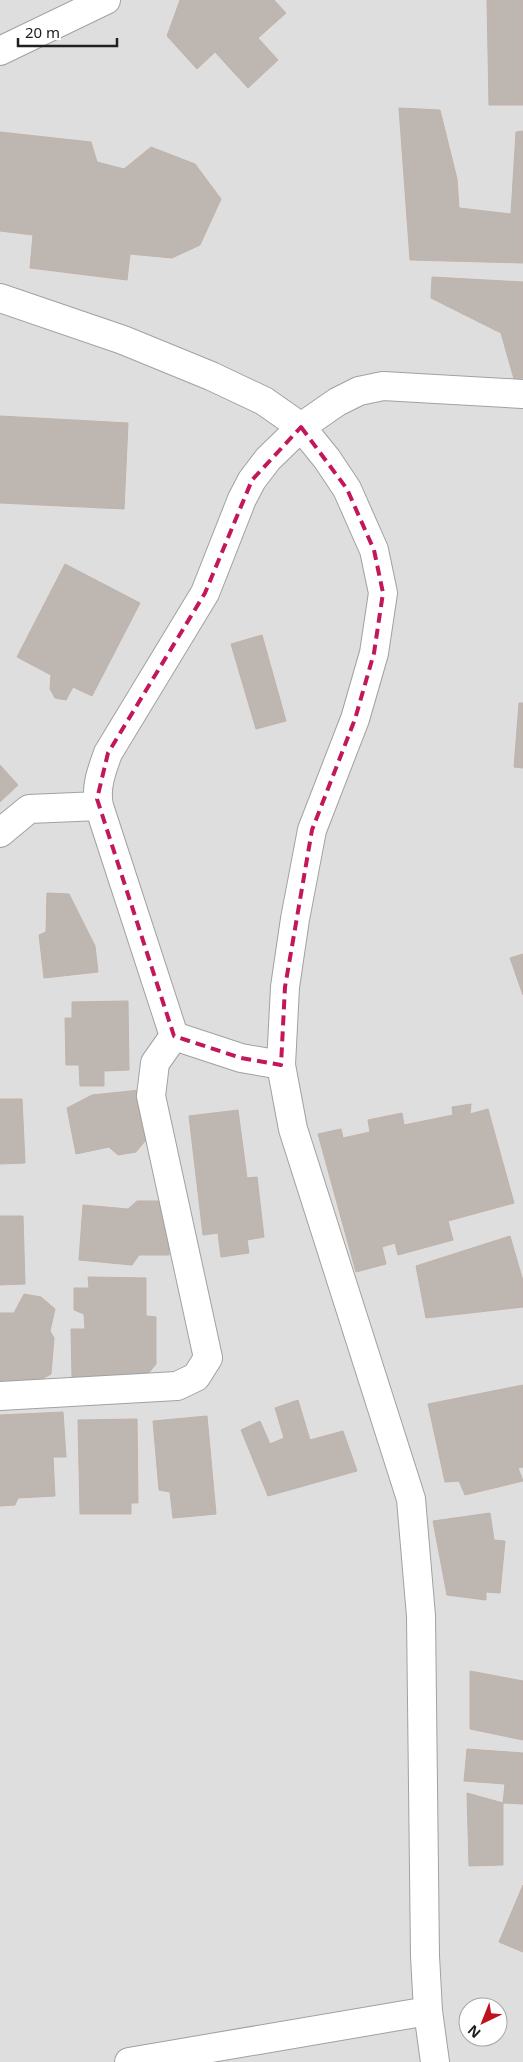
<svg xmlns="http://www.w3.org/2000/svg" width="523" height="2062" font-family="'Noto Sans',sans-serif">
  <style>
    .residential { fill: #dedede; fill-rule: evenodd }
    .building { fill: #bdb6b1; stroke: #c1b3ab }
    .lines { fill: none; stroke-linecap: round; stroke-linejoin: round }
    .minor-casing { stroke: #a1a1a1; stroke-width: 30 }
    .minor { stroke: #fff; stroke-width: 28 }
    .marked { fill: none; stroke: #c2185b; stroke-width: 4; stroke-dasharray: 10 6; stroke-linejoin: round }
  </style>
  <rect width="100%" height="100%" fill="#f0ede8"/>
  <path class="residential" d="M0 0H523V2062H0ZM468 2007H498V2037H468Z"/>
  <path class="building" d="M180 0H274L286 13 258 38 278 60 248 88 215 52 197 69 167 36Z
    M487 0H523V105H489Z
    M399 108 440 110 457 179 459 208 511 214 516 132 523 131V263L410 260Z
    M0 132 91 142 97 162 124 169 151 147 195 164 221 199 200 245 172 258 130 254 127 280 30 268 33 235 0 231Z
    M432 277 523 282V378L514 379 501 333 431 298Z
    M0 416 128 423 124 509 0 503Z
    M65 564 140 603 92 696 73 687 66 700 55 698 50 689 51 675 17 657Z
    M262 635 286 721 256 729 231 644Z
    M519 703H523V768L514 767Z
    M0 765 18 785 0 802Z
    M47 893 69 894 95 946 98 972 44 978 39 935 46 932Z
    M523 954V995L510 958Z
    M128 1001 129 1070 104 1071V1086H80L79 1065H66L65 1018H72V1002Z
    M140 1090 150 1135 136 1152 118 1155 109 1147 76 1154 67 1108 92 1095Z
    M0 1099H22L25 1163 0 1164Z
    M471 1104 470 1114 488 1109 514 1203 448 1221 453 1240 398 1255 395 1243 382 1247 386 1264 356 1272 318 1134 341 1129 343 1138 370 1132 368 1120 402 1113 404 1125 453 1115 452 1107Z
    M238 1110 247 1178 257 1177 264 1237 247 1240 249 1253 221 1257 218 1233 203 1235 189 1116Z
    M137 1201H170L169 1255H139L132 1265 79 1260 83 1205 128 1209Z
    M0 1216H23L25 1284 0 1285Z
    M510 1236 523 1281V1307L426 1318 416 1266Z
    M88 1277 146 1278V1316L156 1317V1364L147 1375 72 1377 71 1329H85L84 1314 74 1310V1288H89Z
    M24 1294 41 1297 55 1309 50 1331 54 1338 51 1374 31 1385 0 1384V1313H14Z
    M523 1385V1467L518 1468 523 1481 465 1495 459 1481 445 1482 428 1404Z
    M298 1400 310 1440 343 1431 357 1471 268 1496 241 1430 260 1421 270 1444 284 1438 275 1408Z
    M63 1412 66 1457H53L55 1496 18 1498 15 1505 0 1506V1415Z
    M207 1416 216 1514 173 1518 170 1492 159 1490 153 1421Z
    M137 1419 138 1503H131V1514H80L78 1420Z
    M490 1513 494 1540 505 1541 500 1593 486 1592V1600L447 1595 433 1521Z
    M470 1671 523 1681V1740L470 1729Z
    M467 1749 523 1753V1804L503 1803 505 1784 464 1781Z
    M467 1793 503 1803V1865L469 1866Z
    M523 1885V1952L499 1942Z"/>
  <g class="lines">
    <defs>
      <path id="minor" d="M0 51 106 0
        M0 298 123 340 211 376 264 401 301 427 327 459 347 489 374 550 383 593 374 653 355 719 312 830 295 919 285 987 281 1065 293 1129 411 1499 421 1616 425 1956 428 2011 435 2062
        M0 833 29 809 99 806
        M174 1036 99 806C95 787 102 770 108 753L205 593 242 499 252 480 268 459 301 427 337 402 359 391 383 386 523 394
        M174 1036 241 1058 281 1065
        M0 1396 177 1386 196 1377 208 1358 151 1096 155 1063 174 1036
        M129 2062 428 2011"/>
    </defs>
    <use href="#minor" class="minor-casing"/>
    <use href="#minor" class="minor"/>
  </g>
  <path class="marked" d="M301 427 347 489 374 550 383 593 374 653 355 719 312 830 285 987 281 1065 241 1058 174 1036 97 799 108 753 205 593 252 480Z"/>
  <g transform="translate(483 2022) rotate(223)"><circle r="24" fill="#ffffff" stroke="#a6a6a6"/>
  <path d="M0-4L9 19L0 12L-9 19Z" fill="#bf121e"/>
  <text y="-8" font-size="14" font-weight="bold" text-anchor="middle" fill="#202020">N</text>
  </g>
  <path d="M18 38v8h99v-8" fill="none" stroke="#202020" stroke-width="2.5"/>
  <text x="25" y="38" font-size="15" fill="#202020" stroke="#ffffff" stroke-width="4" paint-order="stroke">20 m</text>
</svg>
